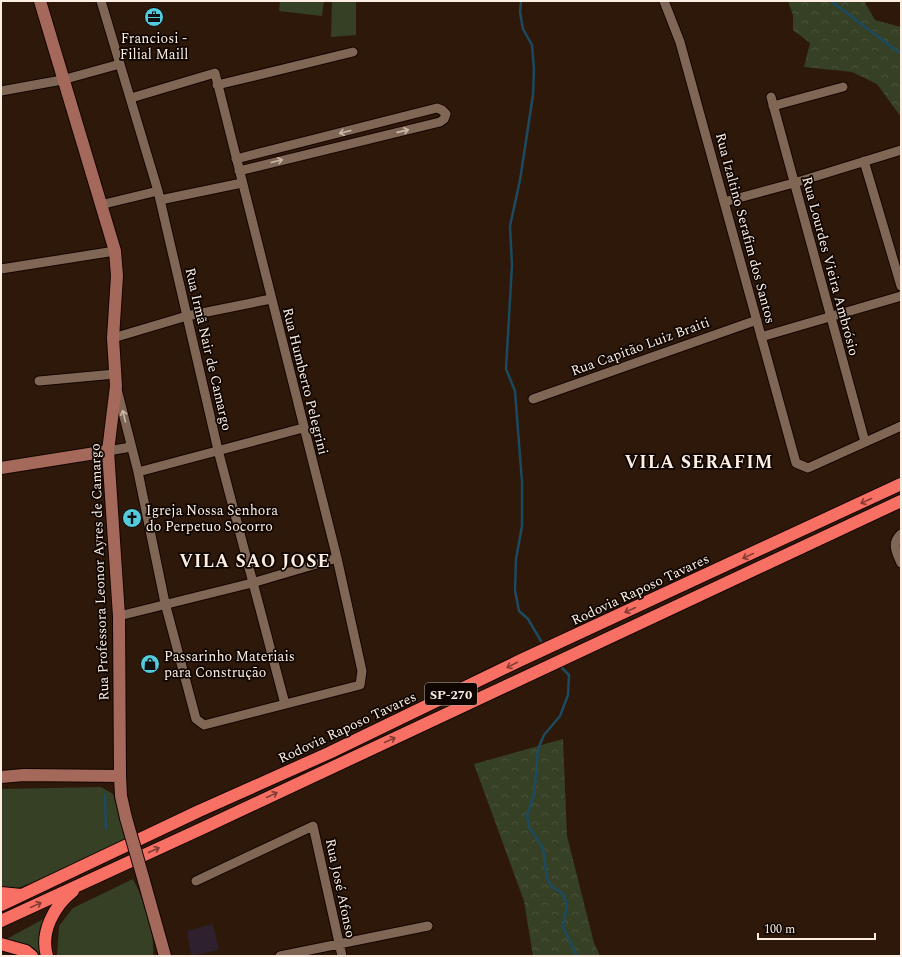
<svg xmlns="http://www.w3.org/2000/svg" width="902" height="957" font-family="Spectral,serif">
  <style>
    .education { fill: #2e202c }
    .grass { fill: #364025 }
    .forest { fill: url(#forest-crowns) }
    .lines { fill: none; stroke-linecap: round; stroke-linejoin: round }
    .stream { stroke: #1c4a60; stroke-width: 2.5 }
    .street-casing { stroke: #140400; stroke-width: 11 }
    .secondary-casing { stroke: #140400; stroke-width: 14 }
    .highway-casing { stroke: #140400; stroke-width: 14 }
    .street { stroke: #806655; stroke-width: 9 }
    .secondary { stroke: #a4695a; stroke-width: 12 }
    .highway { stroke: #f87064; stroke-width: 12 }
    .secondary-bridge-casing { stroke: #140400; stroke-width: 14; stroke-linecap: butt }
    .secondary-bridge { stroke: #a4695a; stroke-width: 12 }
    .oneway { stroke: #cbb8ab }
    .oneway2 { stroke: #843b33 }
    .labels { text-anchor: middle; stroke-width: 3.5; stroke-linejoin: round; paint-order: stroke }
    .shield { fill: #0f0602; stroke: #b6a8a0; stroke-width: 1 }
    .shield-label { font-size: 13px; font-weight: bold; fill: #fdeee4 }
    .poi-label { font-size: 14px; fill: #fdeee4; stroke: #0f0602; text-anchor: start }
    .street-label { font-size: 14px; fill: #fdeee4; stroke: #0f0602 }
    .district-label { font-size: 18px; font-weight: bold; letter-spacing: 1px; fill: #fdeee4; stroke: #0f0602 }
  </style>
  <defs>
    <pattern id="forest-crowns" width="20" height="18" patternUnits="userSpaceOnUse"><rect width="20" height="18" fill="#364025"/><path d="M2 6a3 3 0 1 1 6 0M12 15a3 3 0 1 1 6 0" fill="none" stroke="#4a533a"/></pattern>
  </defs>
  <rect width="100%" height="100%" fill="#2d1809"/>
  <path class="education" d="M213 924 219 950 191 956 187 931Z"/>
  <path class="grass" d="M280 1H324L322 16 279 11Z
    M332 1H356V35L331 37Z
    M101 787 113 794 128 840 80 864 10 891 1 888V789Z
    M133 879C145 903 155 928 153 956H57L59 926 73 908Z
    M49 916 45 956H36L1 942Z"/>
  <path class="forest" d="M788 1H864L875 20 901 27V117L877 84 852 72 804 67 810 43 793 30V15Z
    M563 739 567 836 594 943 600 956H533L524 901 474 764Z"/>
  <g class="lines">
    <path class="stream" d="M521 1 520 12 523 29 532 45 534 69 533 95 520 180 510 226 512 265 506 369 515 391 522 482V526L516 559 515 590 519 611 528 619 541 641
      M831 1 901 54
      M562 668 569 675 568 695 560 716 544 735 538 749 534 795 527 815 529 827 543 848 547 878 551 886 563 894 567 905 563 927 577 956
      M105 794 106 829"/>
    <defs>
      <path id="street" d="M101 1 158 191 218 450 285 704
        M664 1 680 42 796 463 808 468 901 426
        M217 85 353 52
        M1 91 62 80 120 64
        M771 97 865 442
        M773 106 843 87
        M236 159 437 108 442 110 446 114 444 119 440 122 239 171
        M864 161 901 286
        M160 200 242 183
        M724 202 794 183 901 150
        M100 205 158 191
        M1 269 115 251
        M761 337 901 296
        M113 338 187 316 271 299
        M39 381 115 374
        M117 389 138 472 165 603 196 719 204 725 360 685 362 671 337 558 215 73 131 98
        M533 399 757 320
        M108 451 131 447
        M138 472 303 428
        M901 534C891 543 896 552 901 563
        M119 616 252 583 337 558
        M196 881 313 826 342 956
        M280 956 428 926"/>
      <path id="secondary" d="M40 1 115 251 117 276 113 338 116 386 108 451 119 616 120 776 121 796 126 818
        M1 468 108 451
        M1 777 24 775 120 776
        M144 881 165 956"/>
      <path id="highway" d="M1 893 21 895
        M1 905 199 811 329 753 519 661 901 484
        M1 921 203 828 901 501
        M1 944 26 951 32 956
        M47 956C40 932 54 906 73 891"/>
    </defs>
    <use href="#street" class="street-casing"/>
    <use href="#secondary" class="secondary-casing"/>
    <use href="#highway" class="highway-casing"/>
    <use href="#street" class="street"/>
    <use href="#secondary" class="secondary"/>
    <use href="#highway" class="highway"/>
    <defs>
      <path id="secondary-bridge" d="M126 818 144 881"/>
    </defs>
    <use href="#secondary-bridge" class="secondary-bridge-casing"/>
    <use href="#secondary-bridge" class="secondary-bridge"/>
  </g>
  <defs><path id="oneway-shaft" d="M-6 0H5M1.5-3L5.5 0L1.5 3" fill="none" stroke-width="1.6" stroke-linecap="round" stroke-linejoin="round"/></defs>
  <g class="oneway">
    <use href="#oneway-shaft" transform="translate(403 131) rotate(-13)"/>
    <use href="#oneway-shaft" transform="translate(345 132) rotate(166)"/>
    <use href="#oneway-shaft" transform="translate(277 161) rotate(-14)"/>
    <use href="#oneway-shaft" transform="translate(124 416) rotate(-104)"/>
  </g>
  <g class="oneway2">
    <use href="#oneway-shaft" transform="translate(866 501) rotate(155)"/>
    <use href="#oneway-shaft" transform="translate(748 556) rotate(155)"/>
    <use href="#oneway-shaft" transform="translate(630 610) rotate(155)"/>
    <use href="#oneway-shaft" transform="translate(512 665) rotate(153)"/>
    <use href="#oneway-shaft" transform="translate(390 740) rotate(-25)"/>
    <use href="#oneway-shaft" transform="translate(272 795) rotate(-25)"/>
    <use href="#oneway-shaft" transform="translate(154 850) rotate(-24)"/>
    <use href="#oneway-shaft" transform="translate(36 905) rotate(-25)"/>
  </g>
  <defs>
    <symbol id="office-disc" viewBox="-11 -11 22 22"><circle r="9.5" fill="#54cadd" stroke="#0f0602"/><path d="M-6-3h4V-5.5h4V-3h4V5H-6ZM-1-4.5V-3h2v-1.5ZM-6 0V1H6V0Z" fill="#111"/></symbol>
    <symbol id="church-disc" viewBox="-11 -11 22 22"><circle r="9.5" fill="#54cadd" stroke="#0f0602"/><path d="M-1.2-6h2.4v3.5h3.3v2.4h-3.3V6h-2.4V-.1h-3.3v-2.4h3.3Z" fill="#111"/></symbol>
    <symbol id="shop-disc" viewBox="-11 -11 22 22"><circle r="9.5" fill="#54cadd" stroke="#0f0602"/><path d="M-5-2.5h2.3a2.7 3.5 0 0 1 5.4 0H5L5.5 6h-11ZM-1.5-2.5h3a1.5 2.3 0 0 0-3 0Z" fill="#111"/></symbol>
  </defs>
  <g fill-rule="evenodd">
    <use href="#office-disc" x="143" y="6" width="22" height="22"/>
    <use href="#church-disc" x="121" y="507" width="22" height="22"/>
    <use href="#shop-disc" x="139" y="653" width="22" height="22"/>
  </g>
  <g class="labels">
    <rect class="shield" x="425" y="683" width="52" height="22" rx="3"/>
    <g class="shield-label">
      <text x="451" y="699">SP-270</text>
    </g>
    <g class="poi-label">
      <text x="154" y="43" text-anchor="middle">Franciosi -<tspan x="154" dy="16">Filial Maill</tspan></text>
      <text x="146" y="515">Igreja Nossa Senhora<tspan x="146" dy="16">do Perpetuo Socorro</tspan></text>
      <text x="164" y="661">Passarinho Materiais<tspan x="164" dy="16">para Construção</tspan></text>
    </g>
    <g class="street-label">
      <text transform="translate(746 228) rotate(75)" y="5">Rua Izaltino Serafim dos Santos</text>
      <text transform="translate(831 266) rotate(75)" y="5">Rua Lourdes Vieira Ambrósio</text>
      <text transform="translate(640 346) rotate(-20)" y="5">Rua Capitão Luiz Braiti</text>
      <text transform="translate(209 349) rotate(77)" y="5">Rua Irmã Nair de Camargo</text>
      <text transform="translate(306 381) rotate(76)" y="5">Rua Humberto Pelegrini</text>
      <text transform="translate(99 572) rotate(-92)" y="5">Rua Professora Leonor Ayres de Camargo</text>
      <text transform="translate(640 589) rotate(-25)" y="5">Rodovia Raposo Tavares</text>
      <text transform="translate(347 727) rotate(-25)" y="5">Rodovia Raposo Tavares</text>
      <text transform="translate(341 888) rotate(78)" y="5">Rua José Afonso</text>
    </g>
    <g class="district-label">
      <text x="699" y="468">VILA SERAFIM</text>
      <text x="255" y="567">VILA SAO JOSE</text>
    </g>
  </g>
  <rect width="902" height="957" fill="none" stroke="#fdeee4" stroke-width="4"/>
  <path d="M758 933v6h117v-6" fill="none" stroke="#fdeee4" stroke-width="2"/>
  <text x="764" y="933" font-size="12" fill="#fdeee4" stroke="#0f0602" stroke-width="3" paint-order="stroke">100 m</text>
</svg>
